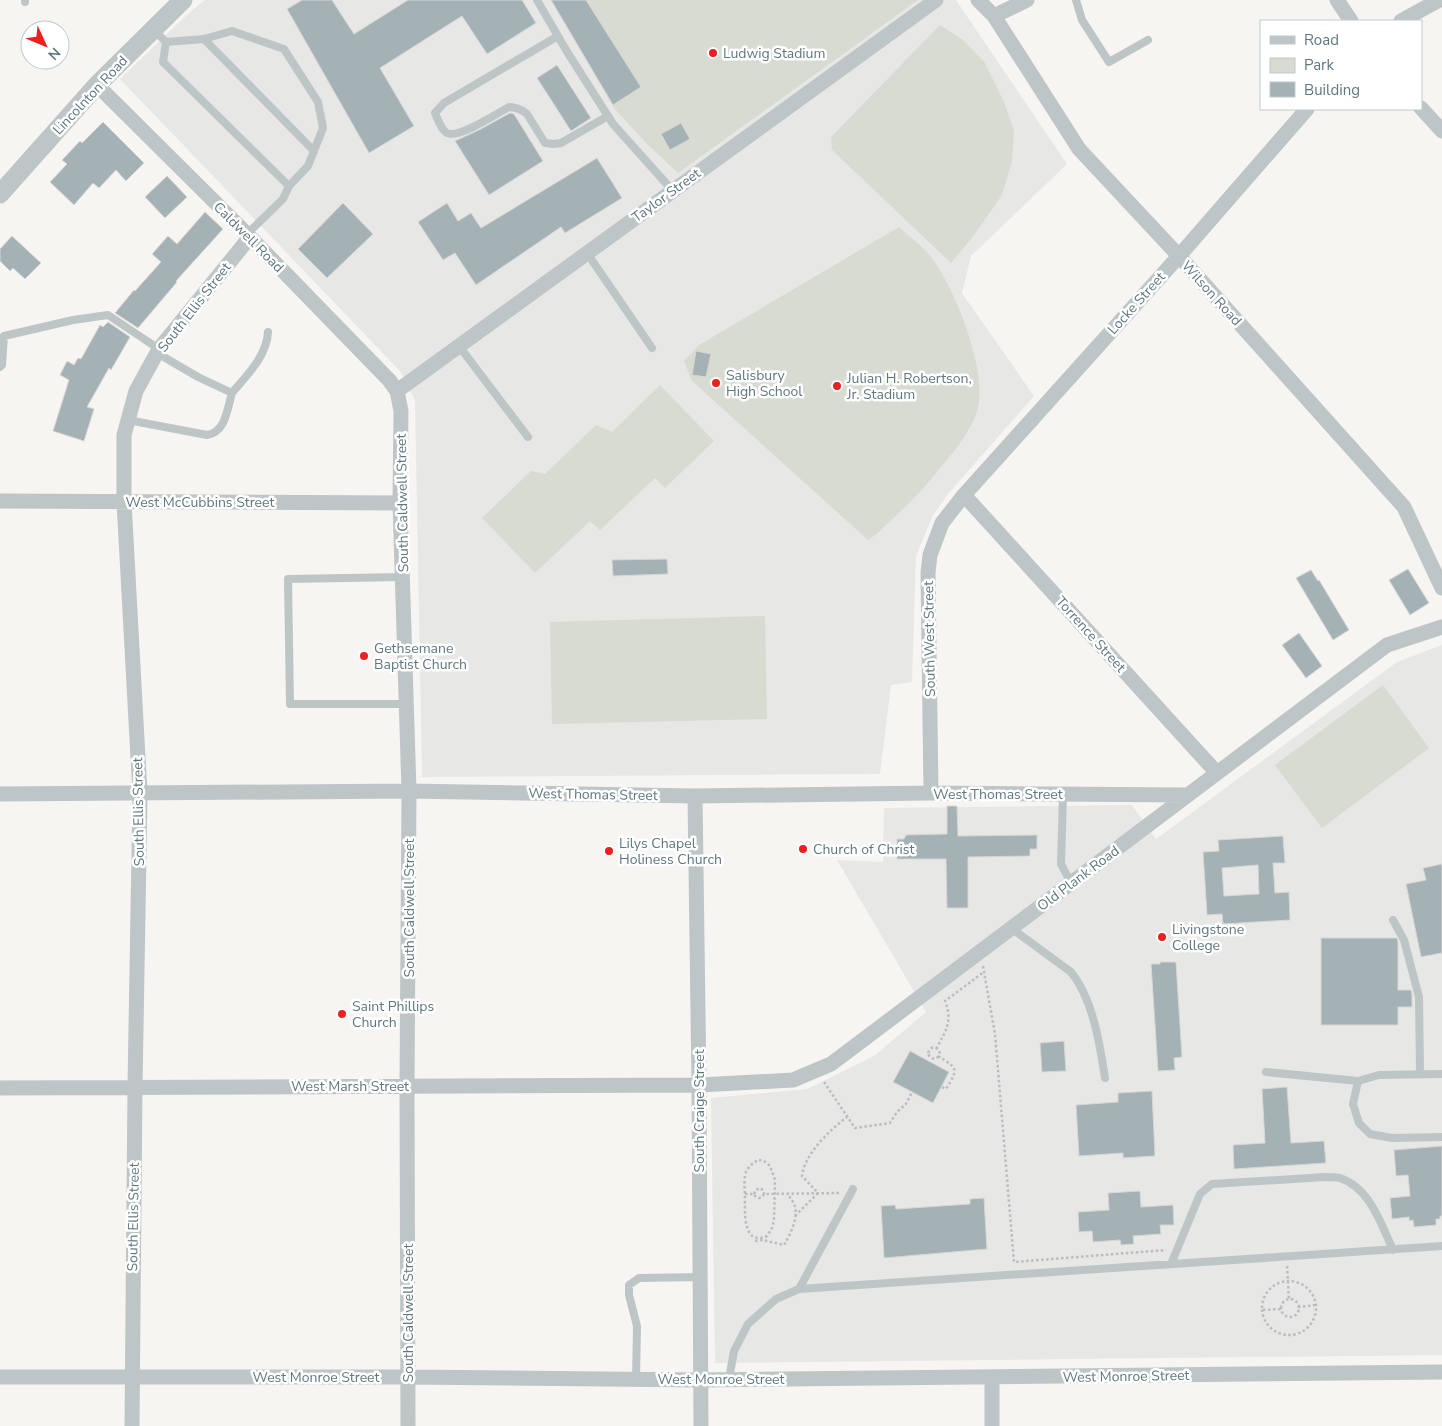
<svg xmlns="http://www.w3.org/2000/svg" width="1442" height="1426" font-family="'Nunito Sans',sans-serif">
  <style>
    .built { fill: #e7e7e6 }
    .green { fill: #d7dbd1 }
    .building { fill: #a5b2b5; stroke: #d7d7d5; fill-rule: evenodd }
    .lines { fill: none; stroke-linecap: round; stroke-linejoin: round }
    .path { stroke: #b8bdbe; stroke-width: 2.5; stroke-dasharray: 2.5 2.5; stroke-linecap: butt }
    .service { stroke: #bec5c7; stroke-width: 8 }
    .minor { stroke: #bec5c7; stroke-width: 15 }
    .tertiary { stroke: #bec5c7; stroke-width: 19 }
    .poi-dot { fill: #ea211e; stroke: #fff; stroke-width: 2 }
    .labels { text-anchor: middle; stroke-width: 5; stroke-linejoin: round; paint-order: stroke }
    .poi-label { font-size: 14px; fill: #5f787f; stroke: #fff; text-anchor: start }
    .street-label { font-size: 14px; fill: #5f787f; stroke: #fff }
  </style>
  <rect width="100%" height="100%" fill="#f6f5f2"/>
  <path class="built" d="M205 0H956L1067 164 971 256 962 293 1034 396 948 494 933 515 916 556 912 682 891 685 880 774 422 777 415 400 400 371 120 79 190 12Z
    M1442 645V1355L715 1363 711 1098 807 1089 874 1056 926 1012 837 860 883 862 884 808 1132 805 1156 839 1397 662Z"/>
  <path class="green" d="M551 0H918L678 173 648 145 614 108Z
    M940 25 963 40 985 63 1004 102 1014 131 1012 161 1002 195 972 238 951 263 832 150 831 137Z
    M899 227C911 238 925 248 934 261 956 292 989 374 977 411 969 436 949 457 933 477 919 494 904 508 888 523 882 529 875 536 868 540L692 381 684 361 699 345Z
    M660 385 714 441 665 488 655 478 600 530 590 521 535 573 482 518 531 471 545 474 596 425 612 432Z
    M765 616 767 719 552 724 550 622Z
    M1383 685 1429 748 1322 828 1275 765Z"/>
  <path class="building" d="M302 0H332L354 34 408 0H522L536 23 487 54 462 16 380 68 414 126 369 153 287 9Z
    M551 0H586L641 87 613 105Z
    M557 65 591 118 571 131 537 78Z
    M510 113 514 114 543 161 489 195 455 141 481 129Z
    M103 122 144 163 126 181 116 170 99 188 93 183 74 205 50 182 67 164 62 160 80 141 82 143Z
    M681 123 690 139 670 150 661 134Z
    M597 158 622 198 565 233 561 227 476 285 455 253 443 260 418 222 447 203 458 221 471 213 481 228Z
    M167 176 187 197 165 218 145 197Z
    M343 203 373 234 327 278 298 249Z
    M205 212 223 229 176 281 177 282 138 328 115 313 134 290 135 291 161 262 152 254 168 236 177 244Z
    M12 236 41 263 25 279 13 268 10 271 0 261V249Z
    M108 322 130 337 111 370 109 368 87 407 94 409 84 441 53 431 69 380 60 375 67 361 74 365 78 358 81 359 100 325 103 327Z
    M696 351 711 354 706 377 692 375Z
    M667 559 668 574 613 576 612 560Z
    M1408 569 1429 603 1410 615 1389 580Z
    M1311 570 1318 581 1319 580 1349 630 1333 640 1296 578Z
    M1299 633 1322 666 1306 678 1282 645Z
    M947 806H957L958 836 1037 835V849H1030V856L968 857V908H947L946 859H897V839H904L906 835 947 834Z
    M1283 836 1285 863H1273L1275 893 1289 892 1290 920 1223 924 1222 914 1207 915 1203 852 1219 851 1218 840ZM1258 865 1259 894 1224 896 1222 868Z
    M1442 864V953L1421 957 1406 884 1426 880 1423 868Z
    M1321 938H1397L1398 942V990H1411L1412 994V1007H1398V1025H1321Z
    M1160 962H1176L1182 1057 1174 1058 1175 1070 1158 1071 1151 964H1160Z
    M1064 1041 1066 1071 1042 1072 1040 1043Z
    M910 1051 949 1072 933 1103 893 1082Z
    M1287 1087 1291 1143 1324 1141 1326 1163 1234 1169 1233 1145 1265 1143 1262 1089Z
    M1152 1091 1155 1156 1123 1158V1153L1079 1156 1076 1105 1118 1102V1093Z
    M1442 1146V1216H1440V1219H1436V1225L1414 1227 1413 1220 1409 1221V1217L1392 1219 1390 1198 1410 1196 1408 1175 1396 1176 1394 1150Z
    M1140 1191 1141 1207 1173 1205 1174 1225H1160L1161 1234 1133 1236 1134 1244 1121 1245 1120 1240 1093 1242 1092 1231 1079 1232 1078 1212 1109 1210 1108 1193Z
    M984 1198 987 1249 884 1258 881 1206 895 1205 896 1209 970 1204V1199Z"/>
  <g class="lines">
    <path class="path" d="M983 966 995 1034 1014 1262 1166 1250
      M928.5 1053a5.5 5.5 0 1 1 11 0a5.5 5.5 0 1 1-11 0Z
      M936 1049C946 1031 953 1021 945 1001L984 972
      M938 1056C959 1069 958 1069 946 1089L942 1087
      M824 1082 855 1128 890 1123 897 1112 906 1104 912 1092
      M759 1160 764 1161 770 1166 775 1180 774 1220 772 1228 767 1236C742 1247 745 1210 745 1197 745 1189 743 1177 747 1170 750 1165 754 1162 759 1160Z
      M745 1194H754L755 1196 759 1198 762 1197 764 1194 839 1193
      M754 1194 756 1190 760 1188 763 1190 764 1194
      M795 1216 818 1193 802 1176C805 1153 830 1130 847 1117
      M755 1241 763 1240 784 1245C790 1235 798 1219 795 1207 794 1202 790 1198 787 1193
      M1287 1266 1289 1299
      M1262 1308a27 27 0 1 1 54 0a27 27 0 1 1-54 0Z
      M1281 1308a9 9 0 1 1 18 0a9 9 0 1 1-18 0Z
      M1298 1307 1316 1305
      M1263 1310 1281 1309"/>
    <path class="service" d="M537 0 566 50 613 124 673 191
      M1076 0 1082 20 1109 62 1148 40
      M25 2V0
      M153 29 166 42 204 39 232 31 284 49 318 102 323 128 308 166 289 186
      M558 36 444 103 435 113C438 119 441 130 447 133 459 139 497 113 509 107 515 107 523 110 527 114L545 143 554 144 561 143 608 116
      M204 39 314 151
      M166 42 163 62 289 186 283 199 247 234
      M587 253 652 348
      M459 346 528 437
      M0 367 2 365 4 336 73 320 108 315 159 349
      M232 393C246 376 267 356 268 332
      M128 420 207 435C226 432 227 409 232 393L198 377 157 353
      M403 577 288 579 290 704H407
      M1063 794 1061 864 1071 883
      M1393 920 1404 940 1419 997 1420 1074
      M1011 928 1071 972C1093 999 1100 1045 1105 1078
      M1266 1072 1358 1081
      M1442 1074 1379 1075 1358 1081 1353 1104 1359 1123 1370 1134 1392 1138 1442 1137
      M1171 1264 1200 1194 1212 1184 1325 1177C1330 1177 1336 1177 1340 1178 1370 1188 1381 1224 1393 1250
      M799 1289 853 1189
      M636 1379 637 1326 629 1295V1285L639 1278 700 1277
      M729 1379 734 1351 748 1324 776 1299 799 1289 1442 1246"/>
    <path class="minor" d="M978 0 994 16 1079 149 1179 256 1404 507 1442 588
      M1337 0 1351 21
      M994 16 1027 0
      M1401 21 1439 0
      M97 85 250 237 389 380 397 391 401 411 400 503 409 791 407 1086 408 1426
      M1421 108 1442 131
      M397 391 936 0
      M964 495 1217 773
      M0 501 400 503
      M931 793 928 573 930 555 942 523 964 495 1179 256 1307 109
      M0 794 409 791 695 796 931 793 1187 795
      M695 796 699 1085 701 1426
      M0 1088 699 1085 793 1080 831 1064 1387 645 1442 627
      M0 1377H408L700 1380 1442 1372
      M132 1426 135 1087 140 794 124 502V435L136 391 159 349 250 237
      M992 1426V1377"/>
    <path class="tertiary" d="M0 194 97 85 183 0"/>
  </g>
  <g class="poi-dot">
    <circle cx="713" cy="53" r="5"/>
    <circle cx="716" cy="383" r="5"/>
    <circle cx="837" cy="386" r="5"/>
    <circle cx="364" cy="656" r="5"/>
    <circle cx="803" cy="849" r="5"/>
    <circle cx="609" cy="851" r="5"/>
    <circle cx="1162" cy="937" r="5"/>
    <circle cx="342" cy="1014" r="5"/>
  </g>
  <g class="labels">
    <g class="poi-label">
      <text x="723" y="58">Ludwig Stadium</text>
      <text x="726" y="380">Salisbury<tspan x="726" dy="16">High School</tspan></text>
      <text x="847" y="383">Julian H. Robertson,<tspan x="847" dy="16">Jr. Stadium</tspan></text>
      <text x="374" y="653">Gethsemane<tspan x="374" dy="16">Baptist Church</tspan></text>
      <text x="619" y="848">Lilys Chapel<tspan x="619" dy="16">Holiness Church</tspan></text>
      <text x="813" y="854">Church of Christ</text>
      <text x="1172" y="934">Livingstone<tspan x="1172" dy="16">College</tspan></text>
      <text x="352" y="1011">Saint Phillips<tspan x="352" dy="16">Church</tspan></text>
    </g>
    <g class="street-label">
      <text transform="translate(90 95) rotate(-47)" y="5">Lincolnton Road</text>
      <text transform="translate(666 195) rotate(-36)" y="5">Taylor Street</text>
      <text transform="translate(249 237) rotate(45)" y="5">Caldwell Road</text>
      <text transform="translate(1212 293) rotate(48)" y="5">Wilson Road</text>
      <text transform="translate(1136 303) rotate(-48)" y="5">Locke Street</text>
      <text transform="translate(194 307) rotate(-52)" y="5">South Ellis Street</text>
      <text x="200" y="507">West McCubbins Street</text>
      <text transform="translate(402 503) rotate(-91)" y="5">South Caldwell Street</text>
      <text transform="translate(1091 634) rotate(48)" y="5">Torrence Street</text>
      <text transform="translate(929 639) rotate(-91)" y="5">South West Street</text>
      <text transform="translate(593 794) rotate(1)" y="5">West Thomas Street</text>
      <text x="998" y="799">West Thomas Street</text>
      <text transform="translate(138 812) rotate(-91)" y="5">South Ellis Street</text>
      <text transform="translate(1078 878) rotate(-37)" y="5">Old Plank Road</text>
      <text transform="translate(409 908) rotate(-90)" y="5">South Caldwell Street</text>
      <text x="350" y="1091">West Marsh Street</text>
      <text transform="translate(699 1111) rotate(-90)" y="5">South Craige Street</text>
      <text transform="translate(133 1217) rotate(-89)" y="5">South Ellis Street</text>
      <text transform="translate(408 1313) rotate(-90)" y="5">South Caldwell Street</text>
      <text transform="translate(1126 1376) rotate(-1)" y="5">West Monroe Street</text>
      <text x="316" y="1382">West Monroe Street</text>
      <text x="721" y="1384">West Monroe Street</text>
    </g>
  </g>
  <rect x="1260" y="20" width="162" height="90" fill="#ffffff" stroke="#bfc9cc"/>
  <rect x="1270" y="36" width="25" height="8" fill="#bec5c7" stroke="#bfc9cc"/>
  <text x="1304" y="45" font-size="15" fill="#5f787f">Road</text>
  <rect x="1270" y="58" width="25" height="15" fill="#d7dbd1" stroke="#bfc9cc"/>
  <text x="1304" y="70" font-size="15" fill="#5f787f">Park</text>
  <rect x="1270" y="82" width="25" height="15" fill="#a5b2b5" stroke="#bfc9cc"/>
  <text x="1304" y="95" font-size="15" fill="#5f787f">Building</text>
  <g transform="translate(45 45) rotate(134)"><circle r="24" fill="#ffffff" stroke="#bfc9cc"/>
  <path d="M0-4L9 19L0 12L-9 19Z" fill="#ea211e"/>
  <text y="-8" font-size="14" font-weight="bold" text-anchor="middle" fill="#5f787f">N</text>
  </g>
</svg>
